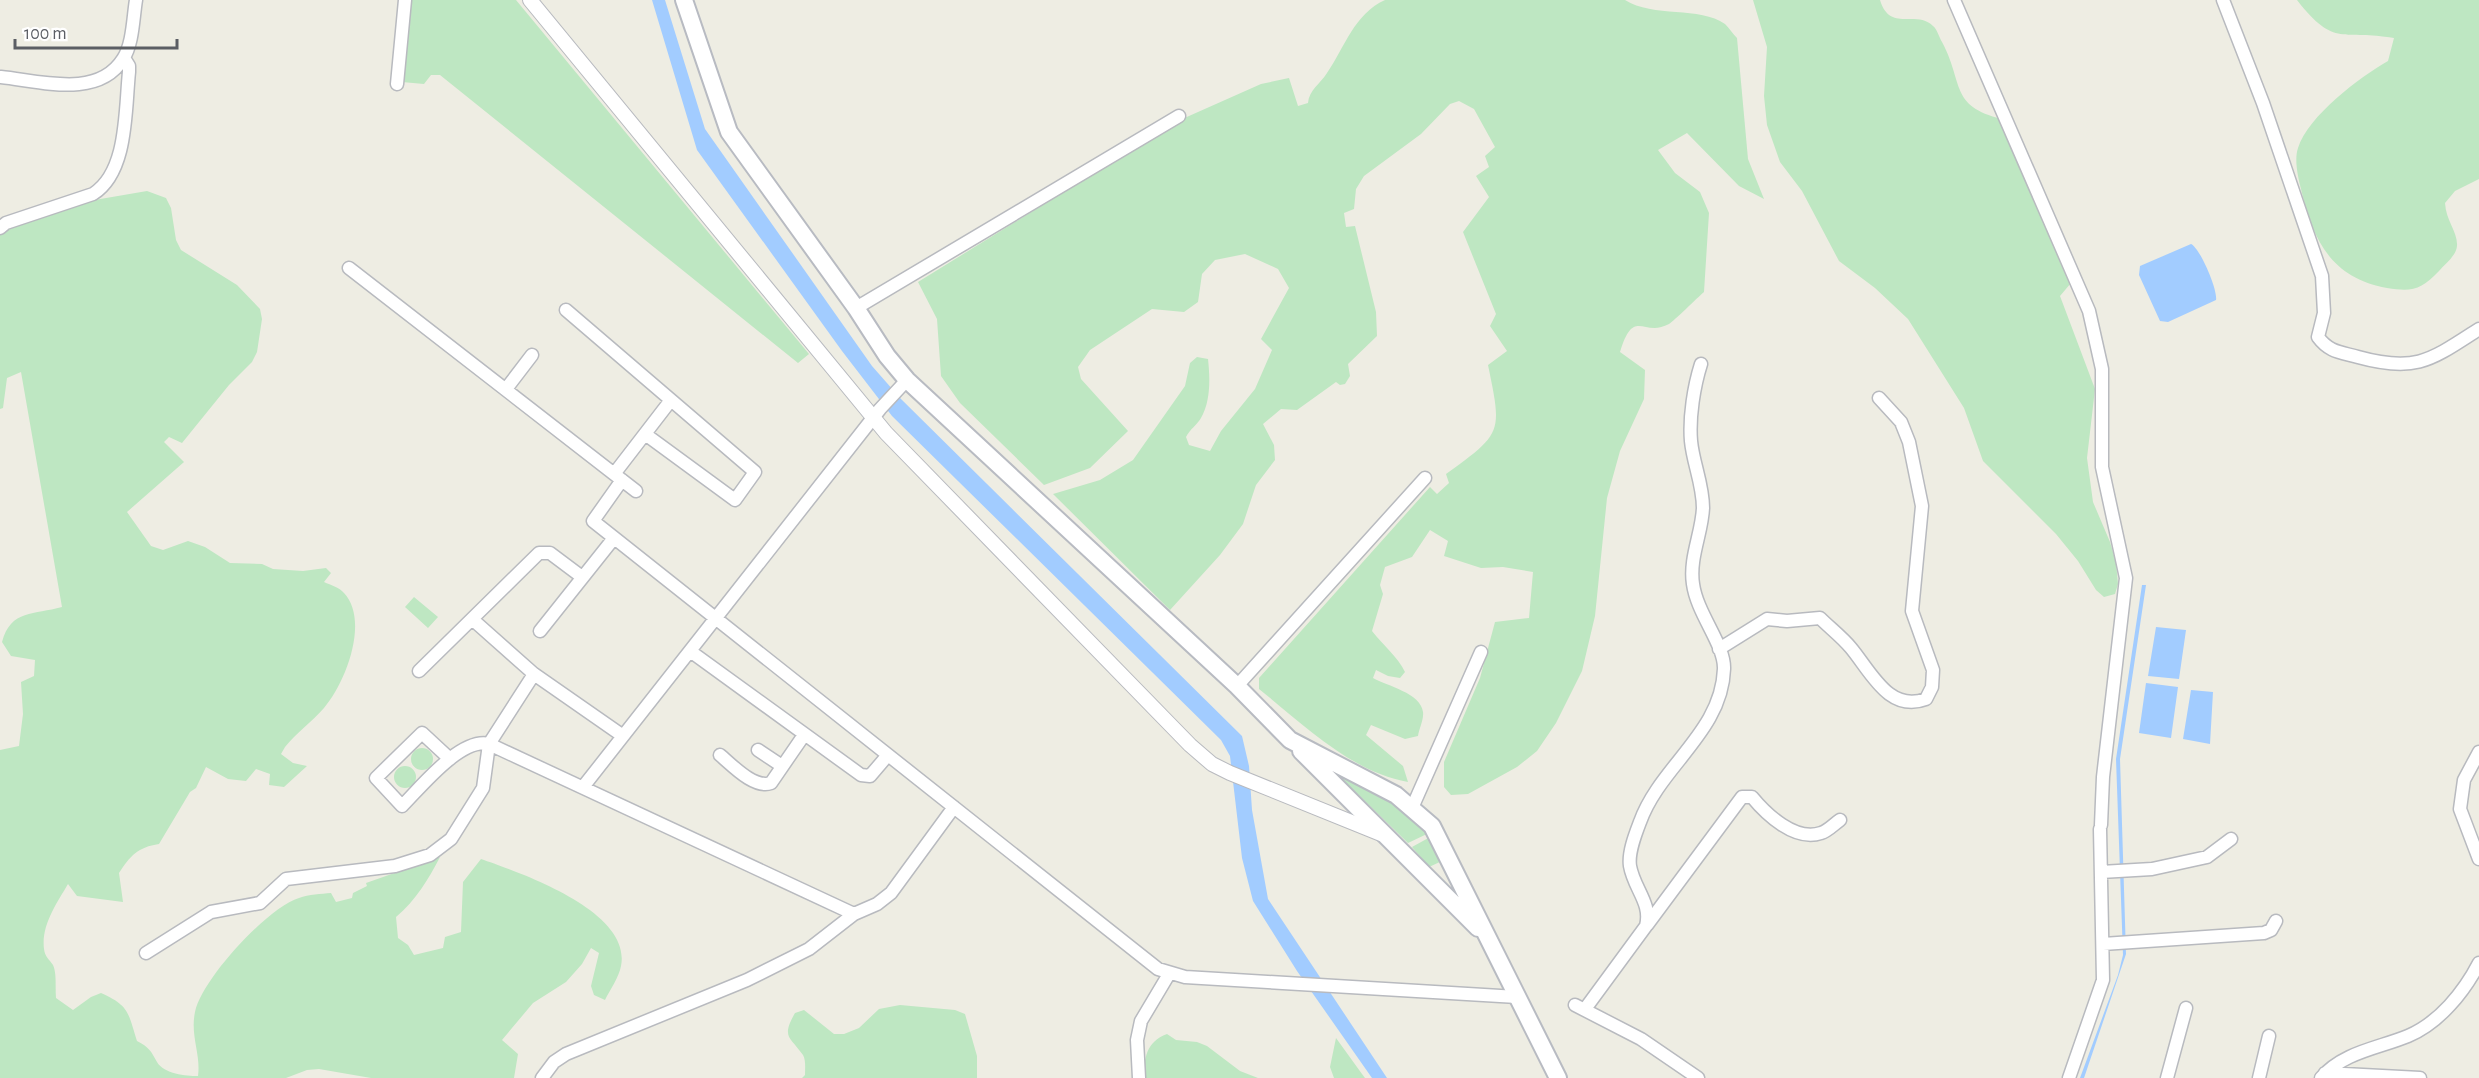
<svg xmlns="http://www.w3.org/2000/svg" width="2479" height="1078" font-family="'Alegreya Sans',sans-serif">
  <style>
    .green { fill: #bee7c2 }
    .water { fill: #a2ccff }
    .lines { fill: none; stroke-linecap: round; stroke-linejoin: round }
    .minor-casing { stroke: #b8babf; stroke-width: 15 }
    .tertiary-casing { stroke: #b8babf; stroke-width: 16 }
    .secondary-casing { stroke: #b8bbc2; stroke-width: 20 }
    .minor { stroke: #fff; stroke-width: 12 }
    .tertiary { stroke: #fff; stroke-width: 14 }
    .secondary { stroke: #fff; stroke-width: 16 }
  </style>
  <rect width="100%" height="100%" fill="#eeede3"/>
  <path class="green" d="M410 0H516L809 354 798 363 440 75H431L424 84 402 82Z
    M1385 0H1625C1653 18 1700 6 1725 24 1729 28 1733 34 1737 38L1748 159 1764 199 1739 186 1687 133 1658 150 1675 173 1700 192 1709 213 1704 292C1697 298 1674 321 1669 324 1643 338 1634 306 1620 352L1645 370 1644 399 1620 451 1607 498 1595 616 1582 671 1556 723 1537 751 1517 767 1468 794 1451 795 1444 787V762L1480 678 1495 622 1529 618 1533 572 1503 567 1481 568 1444 556 1448 541 1430 530 1412 557 1385 567 1380 585 1383 594 1372 631C1383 645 1398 657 1405 672L1400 678 1388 676 1376 670 1373 678C1387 686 1421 693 1423 712 1424 719 1419 729 1418 736L1405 739 1371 725 1366 735 1403 766 1408 782C1351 772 1303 724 1259 689V678L1430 487 1437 494 1449 483 1446 474C1503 433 1502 433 1488 365L1507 351 1490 326 1496 314 1463 232 1489 197 1476 176 1489 167 1485 156 1495 147 1474 109 1459 101 1450 104 1421 134 1364 176 1356 189 1354 209 1344 213 1346 227 1355 226 1376 312 1377 336 1348 364 1350 376 1345 384 1340 385 1336 382 1297 410 1281 409 1263 424 1274 445 1275 460 1256 485 1243 524 1220 555 1170 610 1053 494 1100 480 1133 460 1185 386 1190 363 1197 357 1208 359C1210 377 1211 401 1201 418 1197 425 1190 429 1186 437L1189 445 1210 451 1221 431 1255 389 1272 350 1261 339 1289 288 1278 269 1245 254 1215 260 1202 274 1198 302 1184 312 1152 309 1090 350 1078 367 1081 379 1128 431 1090 468 1044 485 960 403 941 376 937 319 918 282 1180 120 1261 84 1289 78 1298 106 1308 103C1309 90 1320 84 1327 73 1345 47 1354 14 1385 0Z
    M1753 0H1880C1890 33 1916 9 1933 26 1937 29 1939 37 1942 42 1964 83 1949 106 2002 119L2071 283 2060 296 2095 389 2087 458 2093 502 2110 542 2116 562 2118 584 2115 594 2104 597 2096 590 2078 561 2056 534 1983 461 1964 408 1908 319 1875 288 1839 261 1802 191 1780 162 1767 125 1764 96 1767 47Z
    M2297 0H2479V179L2455 191 2445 203C2446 221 2458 232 2457 246 2456 256 2445 264 2439 271 2421 290 2412 292 2387 288 2331 278 2313 240 2301 189 2298 177 2294 160 2298 148 2308 116 2360 77 2388 61L2394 38C2343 29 2335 49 2297 0Z
    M147 191 166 198 171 208 176 240 181 250 237 285 260 309 262 319 257 352 252 362 229 385 182 443 169 437 164 442 184 462 127 512 151 546 163 550 188 541 205 547 230 563 262 564 273 569 303 571 326 568 331 573 324 582C331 585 340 588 344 593 370 621 345 684 324 708 312 722 296 733 285 747L281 754 293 763 307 766 284 787 269 785 270 774 256 769 246 781 228 779 206 767 196 788 190 792 159 844C138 847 130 856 119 873L123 902 77 896 68 884C57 903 41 925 44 949 45 957 49 959 53 965 57 974 55 987 56 998L73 1010 91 997 101 993C130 1006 128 1013 137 1041 149 1047 151 1051 157 1062 164 1074 186 1076 198 1076 201 1054 190 1036 195 1012 202 979 267 908 299 898 309 894 321 894 331 893L336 902 352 898 353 893 367 886 366 883 440 857C428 880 416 900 396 917L398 938 408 945 414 955 443 948 445 937 461 932 463 882 481 859C521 873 632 911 621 966 619 977 610 990 605 1000L594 995 591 986 599 953 591 948 582 964 566 982 533 1003 502 1040 518 1054 514 1078H371L319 1069 307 1070 286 1078H0V750L19 746 23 714 21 682 34 676 35 660 11 656 2 642C11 609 34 615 62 607L21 372 7 378 3 408 0 409V232L77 203Z
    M414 597 438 617 428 628 405 607Z
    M411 759a11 11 0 1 1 22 0a11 11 0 1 1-22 0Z
    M394 777a11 11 0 1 1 22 0a11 11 0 1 1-22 0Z
    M1340 773 1393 801 1429 833 1408 843 1338 775Z
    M1432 836 1442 861 1429 867 1412 847Z
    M900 1005 955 1010 965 1014 977 1056V1078H802L805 1075C805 1069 806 1060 803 1055 790 1036 781 1038 795 1013L804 1010 834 1034H844L859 1028 879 1009Z
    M1167 1034 1176 1040 1197 1042 1207 1046 1240 1071 1258 1078H1144C1144 1058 1146 1042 1167 1034Z
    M1336 1038 1362 1074 1365 1078H1334L1330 1067Z"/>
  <path class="water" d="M652 0H665L705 129 872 366 901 399 1242 736 1249 766 1252 810 1268 899 1387 1078H1372L1297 971 1253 901 1242 858 1230 756 1221 740 892 416 842 351 697 150Z
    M2191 244C2200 248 2218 290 2216 300L2168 322 2160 321 2139 275 2140 266Z
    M2142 585H2146L2120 759 2126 954 2084 1078H2080L2118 975 2123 955 2116 759Z
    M2156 627 2186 630 2179 679 2148 676Z
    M2146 683 2178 687 2171 738 2139 733Z
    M2191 690 2213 692 2210 744 2183 739Z"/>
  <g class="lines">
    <defs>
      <path id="minor" d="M1954 0 2089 311 2102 369V467L2126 578 2103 777 2101 825
        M2223 0 2263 103 2322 276 2324 313 2318 337C2329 352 2340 352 2358 357 2416 373 2431 360 2479 329
        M1 77C40 81 98 99 123 59 133 44 133 18 136 0
        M397 84 405 0
        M0 228 6 223 93 194C128 172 125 110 129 72V66L124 58
        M349 268 636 491
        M856 308 1179 116
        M566 310 755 472 735 500 645 434
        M506 389 532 355
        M614 474 671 400
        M622 480 593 521 1158 969 1185 977 1517 997
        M472 619 534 674 623 736
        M540 631 614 538
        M1719 649 1767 619 1787 621 1820 618C1830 628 1842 637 1851 648 1871 672 1889 713 1926 699L1932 687 1933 670 1912 611 1922 506 1909 442 1901 422 1879 398
        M690 651 861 775 870 776 888 755
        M419 671 539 553H550L582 577
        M1237 686 1425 478
        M758 750 782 766
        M2479 752 2464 780 2460 809 2479 859
        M720 755C732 765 754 789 771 783L804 735
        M450 759 422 733 376 778 402 806C421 787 461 737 489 744L854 914
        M583 787 880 409 907 380
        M1412 808 1481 652
        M2101 872 2152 869 2207 857 2231 839
        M1647 925 1742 797H1752C1766 814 1795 842 1821 833 1828 831 1834 824 1840 820
        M2103 944 2264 933 2271 930 2276 921
        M146 953 211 912 260 903 286 879 395 866 430 855 451 839 483 788 489 744 534 674
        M1575 1005 1641 1039 1698 1078
        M1585 1009 1646 926C1652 903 1634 889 1630 866 1628 853 1635 835 1640 822 1660 766 1722 732 1724 669 1725 645 1697 614 1693 584 1689 558 1702 533 1703 508 1703 484 1693 463 1691 441 1689 417 1694 386 1701 364
        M2325 1073 2420 1078
        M542 1078 554 1062 566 1054 747 980 809 949 854 914 877 904 891 893 954 807
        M1139 1078 1137 1040 1141 1021 1169 974
        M2069 1078 2103 980 2100 829
        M2167 1078 2186 1008
        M2259 1078 2269 1036
        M2321 1078C2343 1052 2379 1048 2408 1036 2439 1023 2464 992 2479 963"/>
      <path id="tertiary" d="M530 0 886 433 1190 745 1212 764 1230 773 1381 834"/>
      <path id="secondary" d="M684 0 729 132 856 308 887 356 907 380 1237 686 1290 740 1396 795 1432 826 1558 1078
        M1301 751 1478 928"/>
    </defs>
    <use href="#minor" class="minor-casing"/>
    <use href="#tertiary" class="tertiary-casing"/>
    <use href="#secondary" class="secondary-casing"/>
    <use href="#minor" class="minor"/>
    <use href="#tertiary" class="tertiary"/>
    <use href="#secondary" class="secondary"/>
  </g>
  <path d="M15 39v9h162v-9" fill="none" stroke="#5b5e64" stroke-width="3"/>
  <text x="24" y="39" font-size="18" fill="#5b5e64" stroke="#ffffff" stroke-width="4.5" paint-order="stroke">100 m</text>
</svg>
